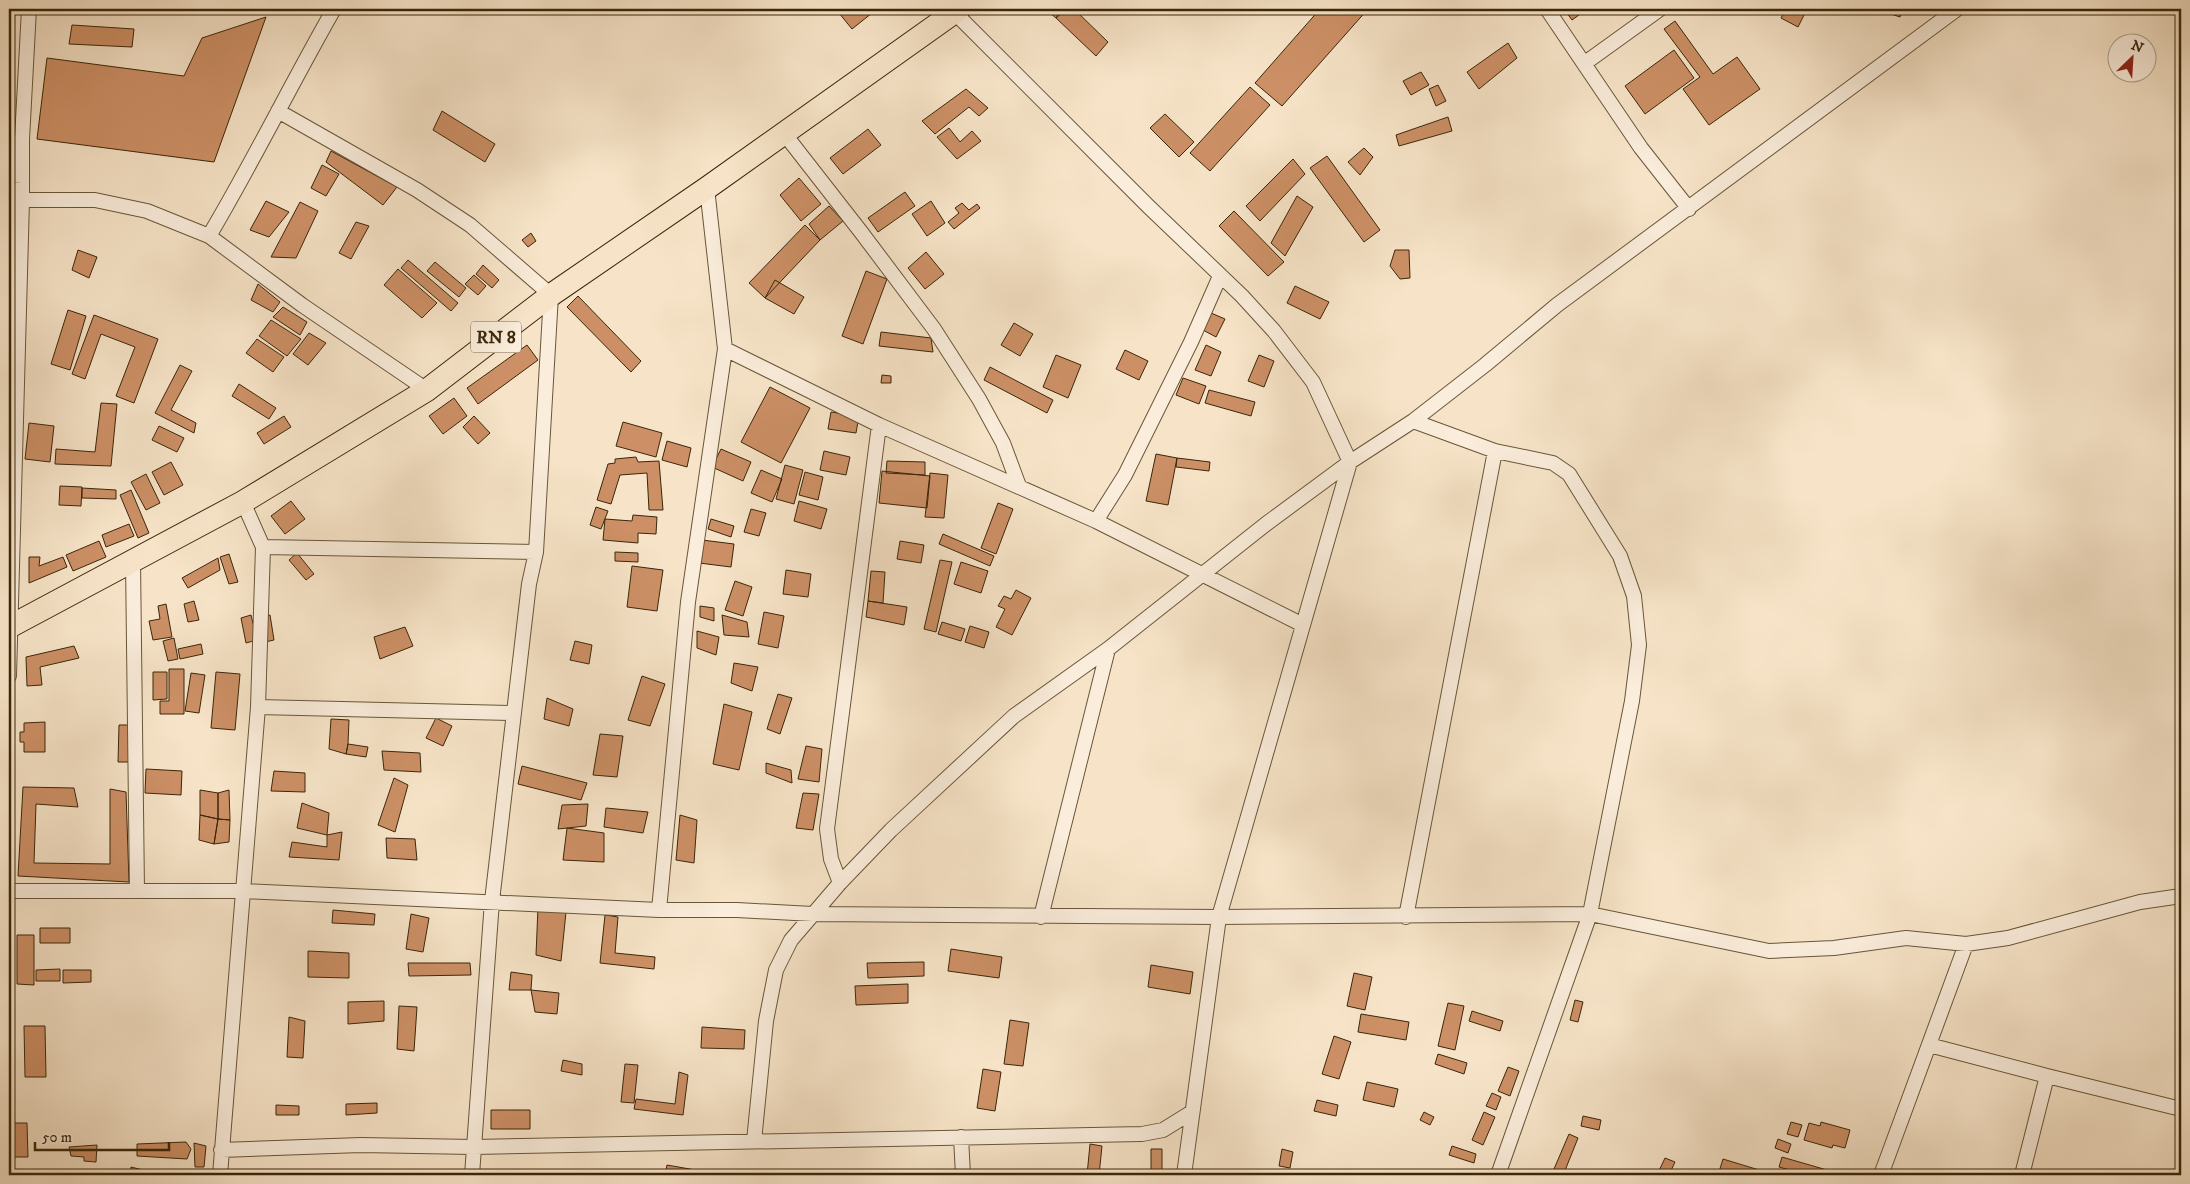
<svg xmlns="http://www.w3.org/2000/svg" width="2190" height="1184" font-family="'IM FELL DW Pica',serif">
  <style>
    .building { fill: #cd9066; stroke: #3a2609 }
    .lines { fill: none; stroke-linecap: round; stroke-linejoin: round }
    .street-casing { stroke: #695639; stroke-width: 16 }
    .primary-casing { stroke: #3a2609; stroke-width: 24 }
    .street { stroke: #faeddb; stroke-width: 14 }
    .primary { stroke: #f7e4c8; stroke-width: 22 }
    .labels { text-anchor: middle; stroke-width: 4.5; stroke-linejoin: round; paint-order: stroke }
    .shield { fill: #faeddb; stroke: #746248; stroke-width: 1 }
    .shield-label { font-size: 18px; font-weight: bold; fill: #3a2609 }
  </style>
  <rect width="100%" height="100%" fill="#f7e4c8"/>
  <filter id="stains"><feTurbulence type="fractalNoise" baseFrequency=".004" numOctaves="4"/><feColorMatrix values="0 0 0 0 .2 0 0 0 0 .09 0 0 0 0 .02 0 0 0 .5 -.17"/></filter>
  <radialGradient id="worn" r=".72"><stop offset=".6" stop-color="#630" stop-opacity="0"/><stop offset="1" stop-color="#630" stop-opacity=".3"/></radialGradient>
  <path class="building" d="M845 9H877L852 29 839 13Z
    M1045 9H1061L1056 18Z
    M1067 9H1074L1108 42 1096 56 1056 18Z
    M1320 9H1368L1282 106 1255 83Z
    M1564 9H1587L1572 20Z
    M1786 9H1807L1798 27 1781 18Z
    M1886 9H1903L1900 17 1885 12Z
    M266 17 214 162 37 139 47 58 184 76 202 38Z
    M1675 21 1713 74 1737 57 1760 89 1709 125 1683 89 1700 77 1664 29Z
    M72 25 134 29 132 47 69 44Z
    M1508 43 1517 58 1479 89 1467 72Z
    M1674 50 1694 78 1645 114 1625 86Z
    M1421 72 1429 85 1411 95 1403 81Z
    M1438 85 1446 101 1436 106 1429 89Z
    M1250 87 1270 105 1210 171 1190 153Z
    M966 89 988 108 979 116 969 107 935 134 922 121Z
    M442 111 495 144 485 162 433 130Z
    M1165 114 1194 142 1179 157 1150 128Z
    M1448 117 1452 131 1399 146 1396 135Z
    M949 128 960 142 972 131 981 141 957 159 937 137Z
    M868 129 881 145 843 174 830 158Z
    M1364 148 1373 157 1360 175 1348 162Z
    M331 151 397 187 383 205 326 162Z
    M1327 156 1380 230 1364 242 1310 168Z
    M1293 159 1305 174 1260 221 1246 206Z
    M322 165 339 174 326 196 311 188Z
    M799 178 821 204 801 221 780 195Z
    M905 192 915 206 878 232 868 218Z
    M1297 196 1313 207 1285 256 1271 243Z
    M266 201 289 212 269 237 250 230Z
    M931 201 945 223 927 236 912 214Z
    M300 202 318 211 296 258 271 257Z
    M962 203 969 210 977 204 980 208 954 229 948 222 959 213 955 208Z
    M829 206 843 221 820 240 809 224Z
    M1234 211 1284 262 1268 276 1219 226Z
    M356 222 369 226 351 259 339 253Z
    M805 225 820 240 765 298 749 283Z
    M531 233 536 241 528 247 522 240Z
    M78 250 97 257 89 278 72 270Z
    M1395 250H1409L1410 278 1400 279 1390 266Z
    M926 252 944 274 925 289 908 268Z
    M408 260 458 303 451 311 401 268Z
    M435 262 466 288 459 297 427 271Z
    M483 265 499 280 492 288 476 274Z
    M398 269 437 303 422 318 384 285Z
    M866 271 887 279 863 344 842 336Z
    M474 275 486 286 478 295 465 284Z
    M775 280 804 297 794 314 765 298Z
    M258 284 280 302 273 312 251 300Z
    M1295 286 1329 302 1320 319 1287 303Z
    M578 296 641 361 631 372 567 307Z
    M283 307 307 322 300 335 273 317Z
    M68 310 86 316 70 370 51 364Z
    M1211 313 1225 319 1216 337 1203 330Z
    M94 315 158 339 134 403 116 396 135 347 101 334 85 379 72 374Z
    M271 320 301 339 287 356 259 336Z
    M1014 323 1033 334 1020 356 1001 345Z
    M881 332 931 338 933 352 879 346Z
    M309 333 326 343 308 365 293 354Z
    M257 339 284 357 273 372 246 353Z
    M527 345 538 360 478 404 467 388Z
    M1206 345 1221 352 1211 376 1195 370Z
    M1125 350 1148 361 1139 380 1116 369Z
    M1056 355 1081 365 1068 398 1043 387Z
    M1259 355 1274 361 1264 387 1248 381Z
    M180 365 192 371 171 410 196 423 194 433 155 413Z
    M990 367 1053 400 1047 413 984 380Z
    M882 375 891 376V383H881Z
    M1183 378 1206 386 1199 404 1176 395Z
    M239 384 276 408 269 419 232 396Z
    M770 387 810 408 781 463 741 442Z
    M1209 390 1255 402 1251 416 1205 403Z
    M454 398 467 416 443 434 429 416Z
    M101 403 117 404 111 466 55 464 56 449 95 452Z
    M831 412 859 416 856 433 828 429Z
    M284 416 291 427 264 444 257 433Z
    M474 416 490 433 478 444 463 427Z
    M623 422 662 433 656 457 616 446Z
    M29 423 54 426 50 462 25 459Z
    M159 426 184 438 177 452 152 440Z
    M667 441 691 448 687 467 662 460Z
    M721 449 751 462 743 481 712 467Z
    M824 451 850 457 846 475 820 470Z
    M1156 454 1177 458 1168 505 1146 501Z
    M636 457 638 462 659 461 663 510H649L647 473 620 475 611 504 597 500 608 464 615 463V459Z
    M1177 458 1210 462 1209 471 1176 467Z
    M887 461 925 462V475L886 473Z
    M171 462 183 485 164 495 152 472Z
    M785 465 803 470 794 504 776 499Z
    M761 470 782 479 772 502 751 493Z
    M882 471 930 476 927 508 879 503Z
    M805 472 823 477 818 500 799 495Z
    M930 473 948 475 944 518 925 517Z
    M146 474 160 503 146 510 131 482Z
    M60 486 82 487 81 506 59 505Z
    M82 488 116 490V499L82 498Z
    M131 490 149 533 138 538 120 495Z
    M291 501 305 519 285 534 271 516Z
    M799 501 827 509 821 529 794 521Z
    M998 503 1013 509 996 554 981 548Z
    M596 507 608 511 601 529 590 525Z
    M751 509 766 513 759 536 744 532Z
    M633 515 657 517 656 534 638 533V543L603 540 605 519 632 521Z
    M711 519 734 526 731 537 708 529Z
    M129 524 134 536 106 547 102 535Z
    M943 534 994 556 990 566 939 544Z
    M702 540 734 544 731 567 699 563Z
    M99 541 106 557 73 571 66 555Z
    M900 541 924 545 921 563 897 559Z
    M615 552 638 553V562L615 561Z
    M297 553 314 574 306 580 289 560Z
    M229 554 238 582 229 584 220 557Z
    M29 557H40L39 566 63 557 67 567 29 583Z
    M218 558 220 570 188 588 182 578Z
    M940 560 952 562 936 632 924 629Z
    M961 562 988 571 981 593 954 584Z
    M632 566 663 570 657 611 627 607Z
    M786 570 811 574 808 597 783 594Z
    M871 571 885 572 883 603 868 601Z
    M735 581 752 587 743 616 725 610Z
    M1016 590 1031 598 1012 635 996 627 1005 609 998 606 1004 596 1011 599Z
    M194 601 199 620 188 622 184 604Z
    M868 601 907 607 904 625 866 617Z
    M166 604 172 637 153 640 149 621 160 619 158 606Z
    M700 606 714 608V621L700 617Z
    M764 612 784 616 778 648 758 644Z
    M251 615 257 640 246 643 241 618Z
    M270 615 274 640 265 642 261 617Z
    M722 615 747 622 749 637 724 635Z
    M942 622 965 629 961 641 938 634Z
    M970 626 989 632 984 648 965 642Z
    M405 627 413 646 380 659 374 637Z
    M697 631 719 637 716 655 697 648Z
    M174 638 178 659 168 661 163 641Z
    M575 641 592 645 589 664 570 660Z
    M201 644 203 654 180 659 178 649Z
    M74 646 79 658 40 667 42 685 27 686 26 657Z
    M734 663 758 667 752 691 731 683Z
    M169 669H184V714H160V701H169Z
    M153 672H167V699L153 700Z
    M216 672 240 674 235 730 211 728Z
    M191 673 205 675 199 713 185 711Z
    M642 676 665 684 650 726 628 720Z
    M778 694 792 698 780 734 767 729Z
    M547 698 573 709 569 726 544 719Z
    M724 704 752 712 739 770 713 764Z
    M436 718 452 726 443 746 426 738Z
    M331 719 349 720 348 744 346 754 329 749Z
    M45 722V752H24V742H20V732H24V723Z
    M119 725H131L129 762H118Z
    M600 734 623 736 617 777 593 775Z
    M348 744 368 747 366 757 346 754Z
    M806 746 822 749 819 782 798 779Z
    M382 751 420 753 421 772 384 770Z
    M766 763 791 770 792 783 766 773Z
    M522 766 587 783 581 800 518 784Z
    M146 769 182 771 181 795 145 793Z
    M274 771 305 773V792L271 791Z
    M394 778 408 785 395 832 378 825Z
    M23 787 74 788 78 807 36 804 34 863 110 864V789L126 792 129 882 18 876Z
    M200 790 218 793V819L200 815Z
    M229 790 230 820 218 819V793Z
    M803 793 819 794 813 830 796 828Z
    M302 803 329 813 327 835 297 828Z
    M588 804 586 826 558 829 562 805Z
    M606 808 648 812 643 833 604 827Z
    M200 815 218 819 214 844 199 840Z
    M680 815 697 820 694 863 676 860Z
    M218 819 230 820 229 842 214 844Z
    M567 828 604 833V862L563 860Z
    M342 832 339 860 289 857 292 842 327 847V835Z
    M386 838 415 839 417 860 387 858Z
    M538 907 566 912 561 961 536 955Z
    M333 910 375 914 374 925 332 923Z
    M411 914 429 918 423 952 406 949Z
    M605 915 618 917 615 953 655 957 654 969 600 963Z
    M40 928H70V943H40Z
    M17 935H34V985L17 984Z
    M951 949 1002 957 999 978 948 971Z
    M308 951 349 953V978L308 977Z
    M924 962V976L868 978 867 963Z
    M408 963H470L471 975 409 976Z
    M1151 965 1193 972 1190 994 1148 987Z
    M60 969V981H36V970Z
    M63 970H91V982L63 983Z
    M511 972 532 975 531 990H509Z
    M1354 973 1372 977 1365 1010 1347 1006Z
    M908 984V1003L856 1005 855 986Z
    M531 990 559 993 557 1014 535 1012Z
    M1575 1000 1583 1002 1578 1022 1570 1020Z
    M384 1001V1021L348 1024V1002Z
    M1448 1003 1464 1006 1455 1050 1438 1046Z
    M399 1006 417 1007 414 1051 397 1049Z
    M1472 1011 1503 1021 1500 1031 1469 1021Z
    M1361 1014 1409 1022 1406 1040 1358 1032Z
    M289 1017 305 1021 303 1058 287 1057Z
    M1010 1020 1029 1023 1023 1066 1004 1064Z
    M24 1026H45L46 1077H25Z
    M702 1027 745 1030 744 1049 701 1048Z
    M1334 1036 1351 1042 1339 1079 1322 1074Z
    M1438 1054 1467 1063 1464 1074 1435 1064Z
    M563 1060 582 1064V1075L561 1071Z
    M625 1064 638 1065 634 1103 621 1102Z
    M1508 1067 1519 1071 1510 1096 1498 1091Z
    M983 1069 1001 1072 995 1111 977 1108Z
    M679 1072 688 1075 683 1115 634 1109 636 1099 675 1104Z
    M1367 1082 1398 1089 1394 1107 1363 1100Z
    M1492 1093 1501 1097 1496 1110 1486 1106Z
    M1317 1100 1338 1105 1336 1116 1314 1111Z
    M377 1103V1113L346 1115V1104Z
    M276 1105 299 1106V1115H276Z
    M491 1110H530V1129H491Z
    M1424 1112 1434 1117 1430 1125 1420 1120Z
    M1484 1112 1495 1117 1483 1145 1472 1140Z
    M1583 1116 1601 1120 1599 1130 1581 1126Z
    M1791 1122 1802 1125 1798 1137 1787 1134Z
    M1821 1122 1850 1130 1845 1148 1833 1145 1832 1148 1804 1140 1809 1123 1820 1126Z
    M9 1123H27L28 1157H9Z
    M1569 1134 1578 1138 1564 1173 1554 1169Z
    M1778 1139 1791 1144 1788 1153 1775 1148Z
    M186 1142 191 1149 187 1159 137 1156V1144Z
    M194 1143 206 1146 204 1167H195Z
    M1090 1144 1102 1146 1099 1175H1087Z
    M97 1145 96 1162 84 1161V1157L71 1156 69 1147Z
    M1452 1146 1476 1154 1474 1163 1449 1155Z
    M1151 1149H1162V1173H1151Z
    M1282 1149 1293 1152 1290 1168 1279 1166Z
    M1782 1157 1827 1170 1825 1175H1807L1779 1167Z
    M1665 1158 1675 1162 1669 1175H1657Z
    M1723 1159 1769 1173 1768 1175H1718Z
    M667 1165 724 1175H665Z
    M131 1167 143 1170 144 1175H131Z"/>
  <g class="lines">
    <defs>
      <path id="street" d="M1547 9 1641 148 1689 209
        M954 12 1149 207 1242 296 1274 331 1313 382 1350 462 1219 917 1184 1175
        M1585 63 1660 9
        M278 111 417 190 470 225 551 295 536 552 529 584 492 901 472 1175
        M783 132 861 232 934 329 979 399 1003 443 1019 486
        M9 175 22 176
        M22 200H95L147 211 209 236 302 305 427 390
        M209 236C253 162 291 84 334 9
        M725 349 879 425 1096 521 1303 625
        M1413 421 1495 451 1553 463 1569 474 1620 556 1634 596 1639 645 1632 701 1590 914 1498 1175
        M1096 521 1125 475 1191 342 1220 276
        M263 547 536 552
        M133 561 137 891
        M9 676 22 200V139L29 9
        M258 707 514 713
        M840 883 831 859 827 829 879 425
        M9 891H243L659 910H737L813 914 1219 917 1590 914 1769 951 1834 948 1906 938 1966 944 2008 938 2140 902 2181 896
        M659 910 688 602 725 349 707 188
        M1041 917 1108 649
        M1406 917 1495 451
        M1929 1045 2047 1076 2181 1109
        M961 1137 963 1175
        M754 1141 766 1021 776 970 791 940 840 883 891 830 1014 716 1108 649 1266 524 1350 462 1413 421 1485 365 1557 305 1957 9
        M221 1150 361 1145 474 1147 1142 1134 1163 1130 1192 1112
        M220 1175 258 707 263 547 243 502
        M1881 1175 1966 944
        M2022 1175 2047 1076"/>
      <path id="primary" d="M9 627 243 502 427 390 551 295 707 188 959 9"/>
    </defs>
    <use href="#street" class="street-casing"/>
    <use href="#primary" class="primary-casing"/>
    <use href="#street" class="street"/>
    <use href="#primary" class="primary"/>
  </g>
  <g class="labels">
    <rect class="shield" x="471" y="321.5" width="50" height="31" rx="4"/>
    <g class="shield-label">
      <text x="496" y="343">RN 8</text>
    </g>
  </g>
  <rect width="2190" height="1184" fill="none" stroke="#f7e4c8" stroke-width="30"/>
  <rect x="10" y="10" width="2170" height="1164" fill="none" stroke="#3a2609" stroke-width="2.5"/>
  <rect x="15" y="15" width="2160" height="1154" fill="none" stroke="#3a2609"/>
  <g transform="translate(2132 58) rotate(25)"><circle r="24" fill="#faeddb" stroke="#ad9d87"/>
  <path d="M0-4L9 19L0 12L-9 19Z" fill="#8f2418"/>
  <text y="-8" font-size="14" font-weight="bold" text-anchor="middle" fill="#3a2609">N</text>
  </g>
  <path d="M35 1142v8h134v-8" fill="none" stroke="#3a2609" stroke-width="2.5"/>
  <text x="42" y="1142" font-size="15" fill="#3a2609" stroke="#faeddb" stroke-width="4" paint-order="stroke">50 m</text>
  <rect width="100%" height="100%" filter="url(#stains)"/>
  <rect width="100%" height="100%" fill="url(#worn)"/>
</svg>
